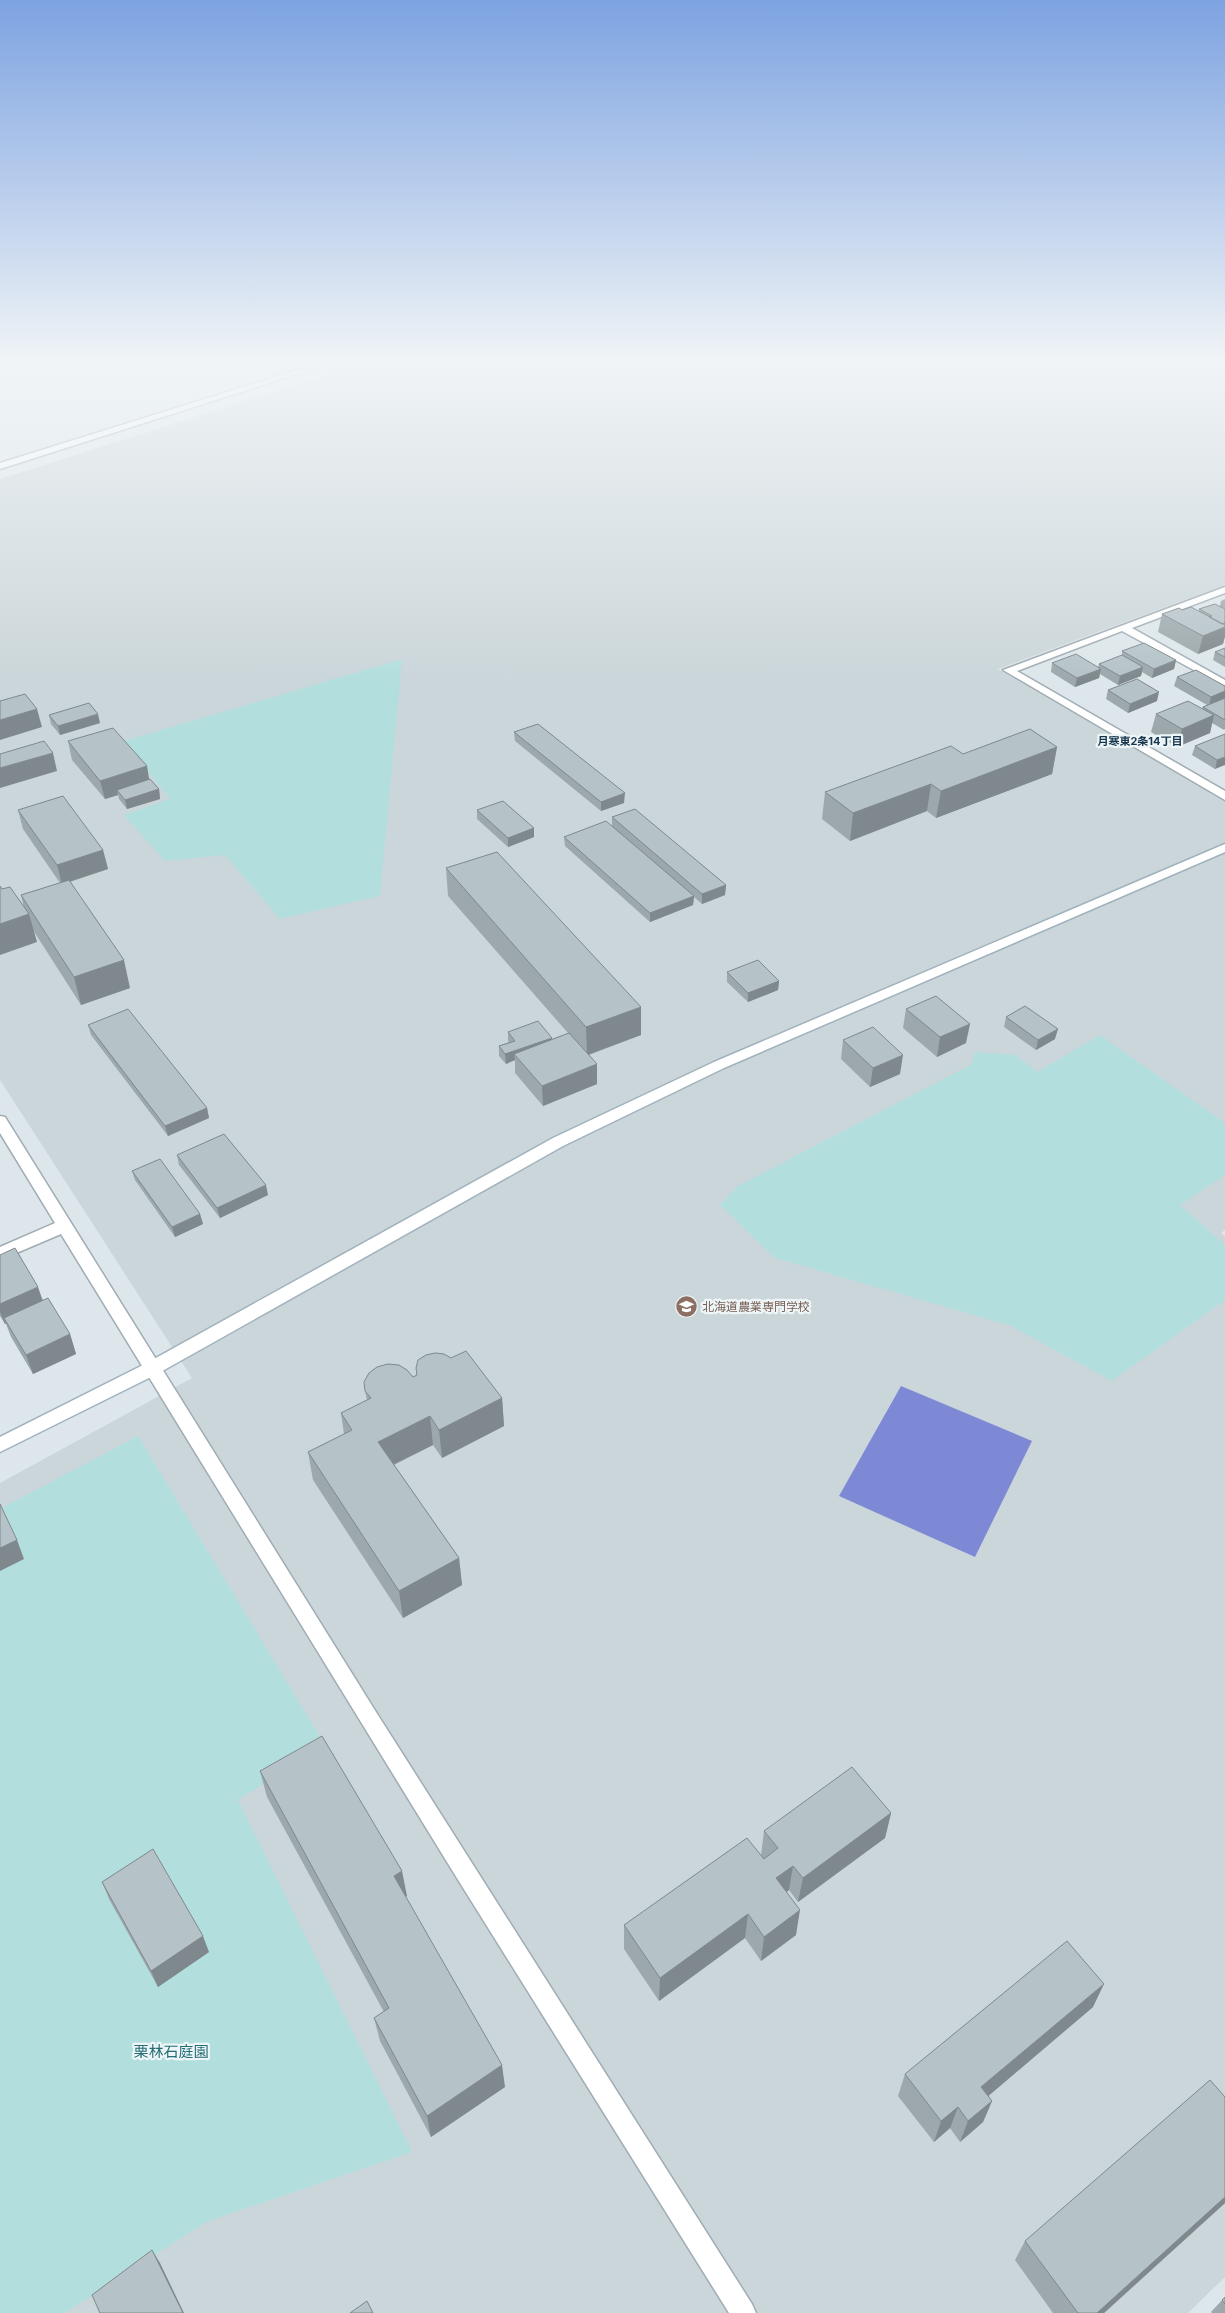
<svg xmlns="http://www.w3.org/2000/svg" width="1225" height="2313" font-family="Inter,'Noto Sans JP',sans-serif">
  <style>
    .built { fill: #cbd6da }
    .green { fill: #b3dede }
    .water { fill: #7e89d6 }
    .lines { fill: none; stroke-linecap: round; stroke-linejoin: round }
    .street-casing { stroke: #a0acb3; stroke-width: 3 }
    .secondary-casing { stroke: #a0b2bd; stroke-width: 3 }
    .street { fill: #fff; fill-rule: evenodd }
    .secondary { fill: #fff; fill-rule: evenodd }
    .wall { fill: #9ca8ac }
    .shaded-wall { fill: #7f888c }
    .building { fill: #b5c3c8; stroke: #7f888c }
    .labels { text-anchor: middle; stroke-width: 4.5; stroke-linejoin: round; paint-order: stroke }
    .far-neighbourhood-label { font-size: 11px; font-weight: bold; fill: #18354e; stroke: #edf5f7 }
    .education-label { font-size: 12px; fill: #785e54; stroke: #edf5f7; text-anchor: start }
    .near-park-label { font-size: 15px; fill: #246d75; stroke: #edf5f7 }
  </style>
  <rect width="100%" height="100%" fill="#dde7eb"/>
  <path class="built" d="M378 359H1225V585L998 669 1225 801V1230L1221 1233 1225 1236V2277L1188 2313H0V1483L192 1378 0 1080V479Z"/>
  <path class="green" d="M402 659 380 896 280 919 225 855 165 861 124 815 170 799 124 741Z
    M1100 1035 1225 1123V1175L1180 1205 1225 1245V1300L1112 1381 1009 1325 775 1258 720 1205 738 1186 972 1064 975 1052 1016 1055 1037 1072Z
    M138 1436 325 1745 238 1800 412 2152 206 2222 65 2313H0V1509Z"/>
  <path class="water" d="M901 1386 1032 1441 975 1557 839 1496Z"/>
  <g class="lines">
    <defs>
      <path id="street" d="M1225 587V593L1132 628 1225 680V687L1122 631 1017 671 1225 791V800L1003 670Z
        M0 1116 5 1117 376 1712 752 2304 756 2313H729L455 1875 61 1234 0 1260V1247L55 1223 0 1133Z"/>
      <path id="secondary" d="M333 359H344L0 469V463Z
        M1225 844V852L724 1068 563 1146 157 1374 0 1452V1437L145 1364 553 1138 714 1062Z"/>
    </defs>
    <use href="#street" class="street-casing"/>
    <use href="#secondary" class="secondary-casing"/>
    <use href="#street" class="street"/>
    <use href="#secondary" class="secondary"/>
  </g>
  <path class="wall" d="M1225 599V636L1223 644 1198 654 1158 632 1162 614 1182 610 1199 611V609L1220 606 1221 601Z
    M1225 648V667L1213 660 1215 652Z
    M1122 651 1176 660 1174 669 1152 678 1142 672 1141 676 1118 685 1100 674 1099 678 1075 687 1051 672 1052 663 1098 667 1099 664 1122 655Z
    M1177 677 1225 686V729L1224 730 1212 723 1210 733 1177 747 1151 732 1156 714 1202 708 1203 707 1207 705 1174 686Z
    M1108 690 1157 701 1128 713 1106 699Z
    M49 715 100 723 60 735 51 724Z
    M514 732 624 803 601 811 515 741Z
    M1225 734 1215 769 1192 755 1195 746Z
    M68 741 149 779 159 789 160 799 127 809 119 799 118 795 105 799 72 760Z
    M1057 747 1052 774 936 818 927 811 850 841 822 819 825 792 963 754Z
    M18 810 103 850 108 869 70 882 130 988 81 1005 33 930 37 942 2 889 24 908 21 895 60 883 23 829Z
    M477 810 534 837 508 847 477 819Z
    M612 817 726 885 725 895 702 904 694 897 693 905 650 922 565 846 564 837 612 826Z
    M446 868 641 1007V1035L589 1055 597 1084 543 1106 515 1073V1060L506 1064 499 1056V1046L509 1042 508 1041V1032L552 1039 568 1033 448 896Z
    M727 972 779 981 778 990 748 1002 727 982Z
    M906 1009 966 1043 937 1057 903 1028Z
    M1006 1017 1055 1039 1036 1050 1004 1027Z
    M88 1025 207 1108 209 1118 168 1136 91 1035Z
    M843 1040 900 1074 870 1087 841 1059Z
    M177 1155 268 1195 220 1218 179 1165Z
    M132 1171 200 1214 203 1224 175 1237 135 1180Z
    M0 1255 43 1300 70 1334 76 1354 33 1374 11 1337 6 1324H5L0 1316Z
    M413 1377 502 1398 504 1426 442 1458 433 1445 394 1465 459 1558 462 1585 403 1618 313 1480 308 1452 344 1434 341 1413 367 1400 365 1391Z
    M260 1771 407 1896H405L505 2087 431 2137 380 2041 374 2018 384 2012 267 1797Z
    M891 1813 885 1838 798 1902 789 1890 787 1892 796 1935 761 1961 745 1938 659 2001 624 1949V1925L761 1855 764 1831Z
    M102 1882 209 1952 158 1987 109 1899Z
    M1093 2007 988 2096 992 2101 983 2122 960 2142 950 2128 934 2142 898 2096 905 2074Z
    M1225 2097V2203L1104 2313H1053L1015 2260 1025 2241Z
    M1225 2297V2313H1212L1211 2312Z"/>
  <path class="shaded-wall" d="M1225 623V636L1223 644 1198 654 1203 636 1217 626Z
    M1176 660 1174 669 1152 678 1154 669Z
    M1143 667 1141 676 1118 685 1120 676Z
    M1101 669 1099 678 1075 687 1077 678Z
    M1225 691V699L1209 706 1211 697Z
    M1159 692 1157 701 1128 713 1130 704Z
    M37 709 42 727 0 740V720Z
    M98 714 100 723 60 735 58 726Z
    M1214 715 1210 733 1177 747 1182 729Z
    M1057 747 1052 774 936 818 941 791Z
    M53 753 57 771 0 788V768Z
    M1225 757V765L1215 769 1217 760Z
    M147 766 150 784 117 790 118 795 105 799 100 781Z
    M931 784 927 811 850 841 853 813Z
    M159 789 160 799 127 809 125 800Z
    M625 793 624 803 601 811V802Z
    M534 828V837L508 847V838Z
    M103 850 108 869 62 884 57 865Z
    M726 885 725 895 702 904V894Z
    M694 896 693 905 650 922V913Z
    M29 914 37 942 0 955V924Z
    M124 960 130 988 81 1005 74 977Z
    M779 981 778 990 748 1002V993Z
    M641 1007V1035L587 1055 586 1027Z
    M970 1024 966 1043 937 1057 940 1037Z
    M1058 1029 1055 1039 1036 1050 1038 1040Z
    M552 1038V1047L514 1054 515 1060 506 1064 505 1054Z
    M903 1055 900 1074 870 1087 873 1068Z
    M597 1064V1084L543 1106 542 1086Z
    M207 1108 209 1118 168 1136 165 1126Z
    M266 1185 268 1195 220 1218 217 1208Z
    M200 1214 203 1224 175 1237 172 1227Z
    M38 1287 45 1307 4 1318 6 1324H5L0 1312V1304Z
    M70 1334 76 1354 33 1374 26 1355Z
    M502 1398 504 1426 442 1458 439 1430Z
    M430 1416 433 1445 382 1470 378 1442Z
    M17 1540 24 1559 0 1571V1548Z
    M459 1558 462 1585 403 1618 399 1591Z
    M891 1813 885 1838 798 1902 803 1878Z
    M793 1866 789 1890 772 1903 776 1878Z
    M402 1871 407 1896 398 1901 394 1876Z
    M800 1910 796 1935 761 1961 764 1937Z
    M748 1914 745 1938 659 2001 660 1978Z
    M203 1936 209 1952 158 1987 151 1971Z
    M1104 1984 1093 2007 973 2109 981 2087Z
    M502 2065 505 2087 431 2137 427 2116Z
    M992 2101 983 2122 960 2142 968 2121Z
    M958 2107 950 2128 934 2142 941 2121Z
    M1225 2197V2203L1104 2313H1097Z
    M152 2250 160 2263 184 2313H183Z"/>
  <path class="building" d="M1215 604 1225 609V623L1222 624 1209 617 1212 616 1199 609Z
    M1191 607 1225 625V627L1203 636 1162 614 1179 608 1182 610Z
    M1144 643 1176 660 1154 669 1122 651Z
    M1225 648V657L1215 652Z
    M1076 654 1101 669 1077 678 1052 663Z
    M1122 655 1143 667 1120 676 1099 664Z
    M1196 670 1225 686V691L1211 697 1177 677Z
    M1137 679 1159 692 1130 704 1108 690Z
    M25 694 37 709 0 720V701Z
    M1225 698V720L1203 707Z
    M1188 701 1214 715 1182 729 1156 714Z
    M89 703 98 714 58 726 49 715Z
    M538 724 625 793 601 802 514 732Z
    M113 728 147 766 100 781 68 741Z
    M1030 729 1057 747 941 791 931 784 853 813 825 792 951 746 963 754Z
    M1225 734V757L1217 760 1195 746Z
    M44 741 53 753 0 768V754Z
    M150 779 159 789 125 800 117 790Z
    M63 796 103 850 57 865 18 810Z
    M503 801 534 828 508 838 477 810Z
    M635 809 726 885 702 894 612 817Z
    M606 821 694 896 650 913 564 837Z
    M497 852 641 1007 586 1027 446 868Z
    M69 880 124 960 74 977 21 895Z
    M0 886 2 889 10 887 29 914 0 924Z
    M758 960 779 981 748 993 727 972Z
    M936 996 970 1024 940 1037 906 1009Z
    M1025 1006 1058 1029 1038 1040 1006 1017Z
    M128 1009 207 1108 165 1126 88 1025Z
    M538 1021 552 1038 505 1054 499 1046 515 1041 508 1032Z
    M873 1027 903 1055 873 1068 843 1040Z
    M569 1033 597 1064 542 1086 514 1054Z
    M224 1134 266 1185 217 1208 177 1155Z
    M160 1159 200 1214 172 1227 132 1171Z
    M15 1248 38 1287 0 1304V1255Z
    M48 1298 70 1334 26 1355 4 1318Z
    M466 1351 502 1398 439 1430 430 1416 378 1442 459 1558 399 1591 308 1452 352 1430 341 1413 371 1398 365 1391 364 1382 369 1373 377 1367 388 1364 399 1365 407 1370 413 1377 417 1375 416 1368 418 1360 426 1355 435 1353 444 1354 451 1358Z
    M0 1504 17 1540 0 1548Z
    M322 1736 402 1871 394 1876 502 2065 427 2116 374 2018 389 2008 260 1771Z
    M852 1767 891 1813 803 1878 793 1866 776 1878 800 1910 764 1937 748 1914 660 1978 624 1925 747 1838 764 1859 778 1848 764 1831Z
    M153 1849 203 1936 151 1971 102 1882Z
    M1067 1941 1104 1984 981 2087 992 2101 968 2121 958 2107 941 2121 905 2074Z
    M1210 2080 1225 2097V2197L1097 2313H1078L1025 2241Z
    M152 2250 183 2313H100L92 2295Z
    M1225 2297V2304L1222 2300Z
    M367 2301 373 2313H350Z"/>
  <linearGradient id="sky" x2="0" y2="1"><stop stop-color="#7da3e1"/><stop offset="0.53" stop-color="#f0f4f6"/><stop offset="1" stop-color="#f0f4f6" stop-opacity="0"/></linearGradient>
  <rect width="1225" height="682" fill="url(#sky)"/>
  <defs>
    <symbol id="university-disc" viewBox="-11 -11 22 22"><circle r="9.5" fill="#8d6e63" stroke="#edf5f7"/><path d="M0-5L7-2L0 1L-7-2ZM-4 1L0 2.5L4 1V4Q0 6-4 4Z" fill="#fff"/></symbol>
  </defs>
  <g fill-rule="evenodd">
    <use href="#university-disc" x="674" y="1294" width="25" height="25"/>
  </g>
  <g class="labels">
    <g class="far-neighbourhood-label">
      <text x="1140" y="745">月寒東2条14丁目</text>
    </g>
    <g class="education-label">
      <text x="702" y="1311">北海道農業専門学校</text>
    </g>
    <g class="near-park-label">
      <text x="171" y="2057">栗林石庭園</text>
    </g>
  </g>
</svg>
